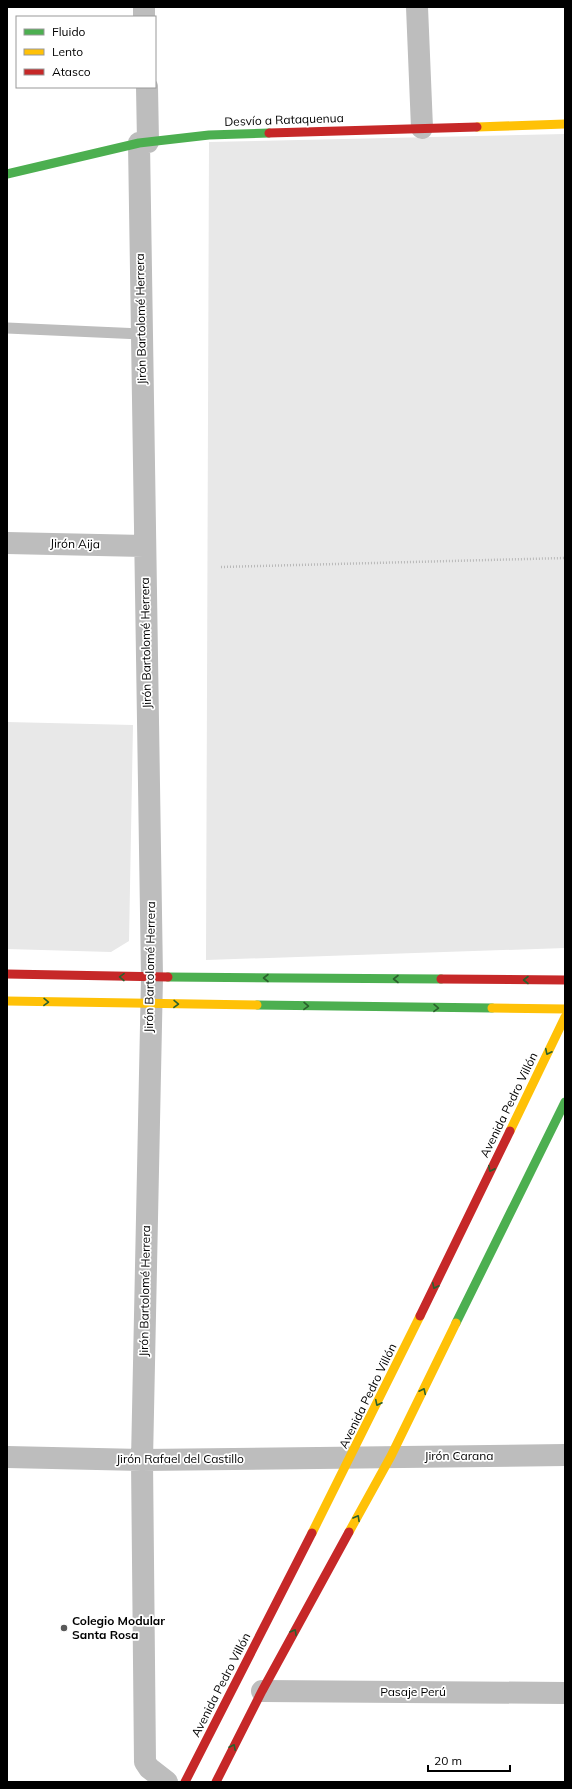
<svg xmlns="http://www.w3.org/2000/svg" width="572" height="1789" font-family="Mulish,sans-serif">
  <style>
    .green { fill: #e8e8e8 }
    .lines { fill: none; stroke-linecap: round; stroke-linejoin: round }
    .path { stroke: #b8b8b8; stroke-width: 2.5; stroke-dasharray: 1 2; stroke-linecap: butt }
    .lane { stroke: #bdbdbd; stroke-width: 11 }
    .street { stroke: #bdbdbd; stroke-width: 22 }
    .fast { stroke: #4caf50; stroke-width: 9 }
    .slow { stroke: #ffc107; stroke-width: 9 }
    .jam { stroke: #c62828; stroke-width: 9 }
    .oneway { stroke: #2a602c }
    .poi-dot { fill: #595959; stroke: #fff; stroke-width: 1.5 }
    .labels { text-anchor: middle; stroke-width: 3.5; stroke-linejoin: round; paint-order: stroke }
    .street-label { font-size: 12px; fill: #000; stroke: #fff }
    .poi-label { font-size: 12px; font-weight: bold; fill: #000; stroke: #fff; text-anchor: start }
  </style>
  <rect width="100%" height="100%" fill="#fff"/>
  <path class="green" d="M565 134V948L206 960 209 142Z
    M7 722 133 725 129 941 111 952 7 949Z"/>
  <g class="lines">
    <path class="path" d="M221 567 565 558"/>
    <path class="lane" d="M7 328 141 334"/>
    <path class="street" d="M144 7V17
      M417 7 422 128
      M147 87 148 142
      M139 143 152 977 142 1460 145 1762 149 1768 167 1782
      M7 543 144 546
      M7 1457 142 1460 565 1455
      M262 1691 565 1693"/>
    <path class="fast" d="M7 174 139 143 209 135 269 133
      M168 977 441 979
      M257 1005 492 1008
      M456 1323 565 1102"/>
    <path class="slow" d="M477 127 565 124
      M7 1001 257 1005
      M492 1008 565 1009
      M510 1131 565 1017
      M349 1532 391 1456 456 1323
      M312 1533 420 1316"/>
    <path class="jam" d="M269 133 477 127
      M7 974 168 977
      M441 979 565 980
      M420 1316 510 1131
      M185 1782 312 1533
      M216 1782 262 1691 349 1532"/>
  </g>
  <defs><path id="oneway-chevron" d="M-2-3.5L2.5 0L-2 3.5" fill="none" stroke-width="1.6" stroke-linecap="round" stroke-linejoin="round"/></defs>
  <g class="oneway">
    <use href="#oneway-chevron" transform="translate(122 977) rotate(-179)"/>
    <use href="#oneway-chevron" transform="translate(266 978) rotate(-180)"/>
    <use href="#oneway-chevron" transform="translate(396 979) rotate(-180)"/>
    <use href="#oneway-chevron" transform="translate(526 980) rotate(-180)"/>
    <use href="#oneway-chevron" transform="translate(46 1002) rotate(1)"/>
    <use href="#oneway-chevron" transform="translate(176 1004) rotate(1)"/>
    <use href="#oneway-chevron" transform="translate(306 1006) rotate(1)"/>
    <use href="#oneway-chevron" transform="translate(436 1008) rotate(1)"/>
    <use href="#oneway-chevron" transform="translate(548 1052) rotate(116)"/>
    <use href="#oneway-chevron" transform="translate(491 1169) rotate(116)"/>
    <use href="#oneway-chevron" transform="translate(435 1286) rotate(116)"/>
    <use href="#oneway-chevron" transform="translate(423 1391) rotate(-64)"/>
    <use href="#oneway-chevron" transform="translate(378 1403) rotate(116)"/>
    <use href="#oneway-chevron" transform="translate(357 1518) rotate(-61)"/>
    <use href="#oneway-chevron" transform="translate(294 1632) rotate(-61)"/>
    <use href="#oneway-chevron" transform="translate(233 1747) rotate(-63)"/>
  </g>
  <circle class="poi-dot" cx="64" cy="1628" r="4"/>
  <g class="labels">
    <g class="street-label">
      <text transform="translate(284 120) rotate(-2)" y="4">Desvío a Rataquenua</text>
      <text transform="translate(141 319) rotate(-91)" y="4">Jirón Bartolomé Herrera</text>
      <text transform="translate(75 544) rotate(1)" y="4">Jirón Aija</text>
      <text transform="translate(146 643) rotate(-91)" y="4">Jirón Bartolomé Herrera</text>
      <text transform="translate(150 967) rotate(-89)" y="4">Jirón Bartolomé Herrera</text>
      <text transform="translate(509 1105) rotate(-64)" y="4">Avenida Pedro Villón</text>
      <text transform="translate(145 1291) rotate(-89)" y="4">Jirón Bartolomé Herrera</text>
      <text transform="translate(368 1396) rotate(-64)" y="4">Avenida Pedro Villón</text>
      <text x="459" y="1460">Jirón Carana</text>
      <text x="180" y="1463">Jirón Rafael del Castillo</text>
      <text transform="translate(221 1685) rotate(-63)" y="4">Avenida Pedro Villón</text>
      <text x="413" y="1696">Pasaje Perú</text>
    </g>
    <g class="poi-label">
      <text x="72" y="1625">Colegio Modular<tspan x="72" dy="14">Santa Rosa</tspan></text>
    </g>
  </g>
  <rect width="572" height="1789" fill="none" stroke="#000000" stroke-width="16"/>
  <rect x="16" y="16" width="140" height="72" fill="#ffffff" stroke="#999999"/>
  <rect x="24" y="29" width="20" height="6" fill="#4caf50" stroke="#999999"/>
  <text x="52" y="36" font-size="12" fill="#000000">Fluido</text>
  <rect x="24" y="49" width="20" height="6" fill="#ffc107" stroke="#999999"/>
  <text x="52" y="56" font-size="12" fill="#000000">Lento</text>
  <rect x="24" y="69" width="20" height="6" fill="#c62828" stroke="#999999"/>
  <text x="52" y="76" font-size="12" fill="#000000">Atasco</text>
  <path d="M428 1765v6h82v-6" fill="none" stroke="#000000" stroke-width="2"/>
  <text x="434" y="1765" font-size="12" fill="#000000" stroke="#ffffff" stroke-width="3" paint-order="stroke">20 m</text>
</svg>
